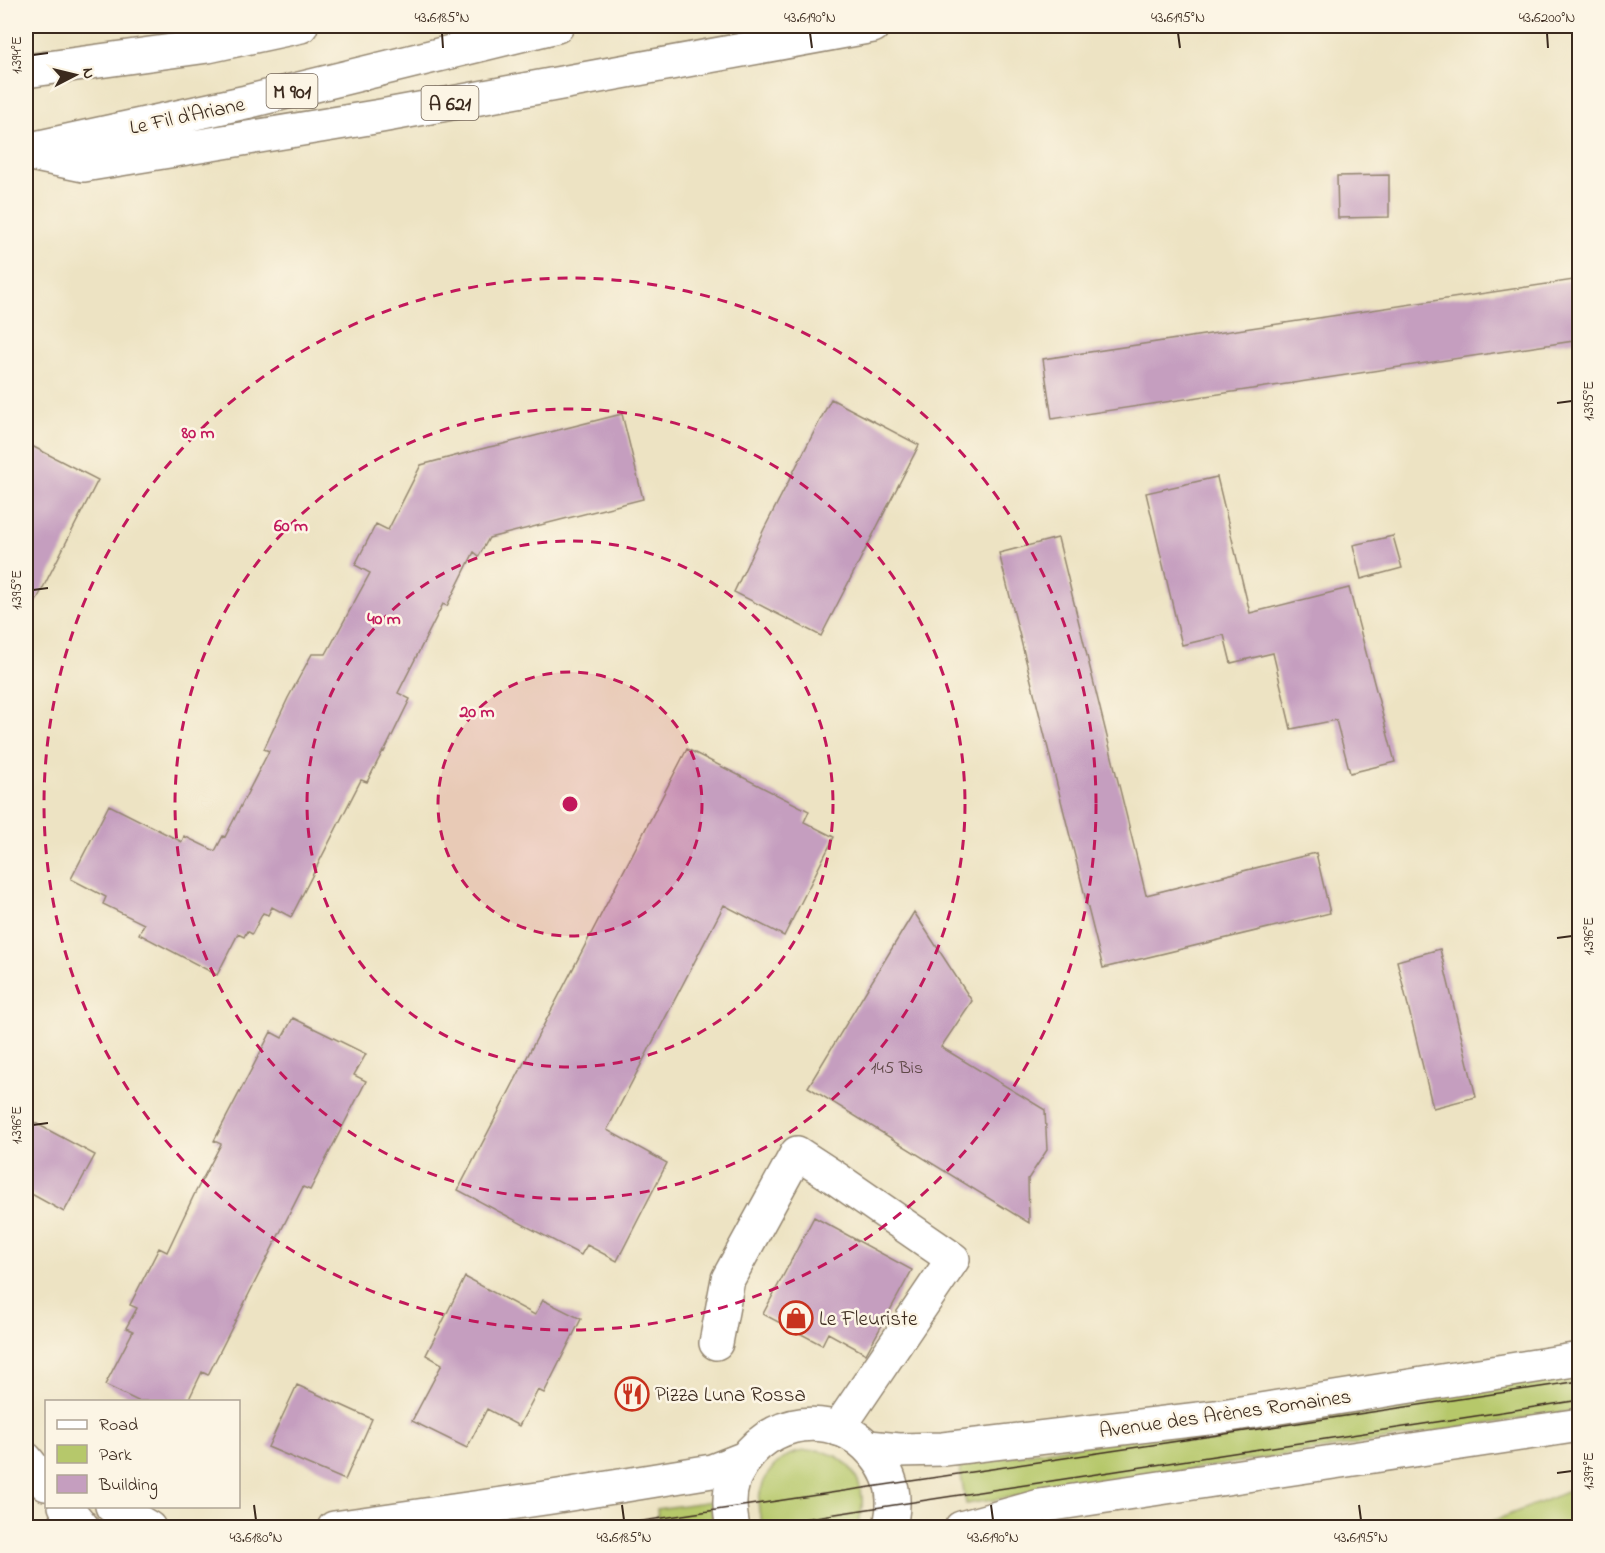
<svg xmlns="http://www.w3.org/2000/svg" width="1605" height="1553" font-family="'Indie Flower',sans-serif">
  <style>
    .green { fill: #b6c86b; stroke: #787944; stroke-width: 1.5 }
    .building { fill: #c59ebf }
    .lines { fill: none; stroke-linecap: round; stroke-linejoin: round }
    .minor-casing { stroke: #948670; stroke-width: 36 }
    .major-casing { stroke: #948670; stroke-width: 36 }
    .highway-casing { stroke: #948670; stroke-width: 36 }
    .minor { stroke: #fff; stroke-width: 33 }
    .major { stroke: #fff; stroke-width: 33 }
    .highway { stroke: #fff; stroke-width: 33 }
    .tram { stroke: #3b2a1e; stroke-width: 1.5 }
    .ticks { fill: none; stroke: #3b2a1e; stroke-width: 2 }
    .ring { fill: none; stroke: #c2185b; stroke-width: 3; stroke-dasharray: 10 8 }
    .labels { text-anchor: middle; stroke-width: 5; stroke-linejoin: round; paint-order: stroke }
    .number-label { font-size: 18px; fill: #5e4746 }
    .shield { fill: #fcf5e5; stroke: #75675a; stroke-width: 1.5 }
    .shield-label { font-size: 20px; font-weight: bold; fill: #3b2a1e }
    .street-label { font-size: 21px; fill: #3b2a1e; stroke: #fcf5e5 }
    .poi-label { font-size: 21px; fill: #3b2a1e; stroke: #fcf5e5; text-anchor: start }
    .centre { fill: #c2185b; stroke: #fcf5e5; stroke-width: 3 }
    .ring-label { font-size: 18px; text-anchor: middle; font-weight: bold; fill: #c2185b; stroke: #fcf5e5; stroke-width: 5; stroke-linejoin: round; paint-order: stroke }
    .neatline { fill: none; stroke: #3b2a1e; stroke-width: 2 }
    .ticks-label { font-size: 15px; text-anchor: middle; fill: #3b2a1e }
  </style>
  <rect width="100%" height="100%" fill="#fcf5e5"/>
  <filter id="ink" filterUnits="userSpaceOnUse"><feTurbulence type="fractalNoise" baseFrequency=".0167" numOctaves="2"/><feDisplacementMap in="SourceGraphic" scale="12" xChannelSelector="R" yChannelSelector="G"/><feConvolveMatrix kernelMatrix="1 2 1 2 8 2 1 2 1" color-interpolation-filters="sRGB"/></filter>
  <filter id="wash" filterUnits="userSpaceOnUse"><feTurbulence type="fractalNoise" baseFrequency=".008" numOctaves="4" result="noise"/><feDisplacementMap in="SourceGraphic" scale="24" xChannelSelector="R" yChannelSelector="G"/><feGaussianBlur stdDeviation="1.35" result="paint"/><feColorMatrix in="noise" values="0 0 0 0 0 0 0 0 0 0 0 0 0 0 0 0 0 1.4 0 .05"/><feComposite in="paint" operator="in"/></filter>
  <g filter="url(#wash)">
    <rect width="100%" height="100%" fill="#ede3c3"/>
    <path class="green" d="M1579 1369V1410L966 1504 959 1464Z
      M817 1450C823 1452 830 1453 836 1456 861 1471 869 1502 856 1527H765C751 1506 762 1474 781 1460 792 1451 805 1451 817 1450Z
      M1579 1487V1527H1478Z
      M712 1501V1516L715 1527H659L657 1509Z"/>
    <g id="blocks">
      <path class="building" d="M1389 175V217L1338 218 1337 176Z
        M1580 279V340L1052 419 1043 359Z
        M831 399 919 445 821 636 734 592 764 529Z
        M622 414 643 499 489 538 479 556 474 552 447 606 443 604 398 693 410 699 384 752 383 751 367 782 361 780 291 917 272 907 268 915 263 913 252 934 247 931 244 937 238 934 217 975 139 934 144 924 103 904 106 897 71 879 109 805 182 842 184 836 215 851 223 836 225 837 269 751 264 749 288 698 312 654H326L370 573 355 565 376 524 388 530 421 465 489 447 499 445Z
        M26 443 98 480 26 621Z
        M1217 477 1250 613 1349 588 1395 762 1350 773 1336 720 1291 729 1273 653 1231 663 1224 635 1182 645 1146 493Z
        M1393 536 1402 568 1361 579 1353 545Z
        M1058 538 1146 895 1316 853 1330 913 1103 968 999 553Z
        M687 749 809 811 804 822 834 837 784 936 724 905 607 1130 667 1163 617 1261 587 1245 581 1255 458 1190Z
        M914 912 972 1001 941 1047 1045 1110 1047 1150 1028 1179 1029 1223 808 1087Z
        M1440 949 1476 1097 1433 1108 1397 961Z
        M293 1018 366 1054 354 1075 366 1081 310 1190 303 1187 208 1375 202 1372 188 1401H138L105 1385 133 1331 126 1328 137 1308 130 1305 159 1248 167 1252 194 1195 221 1144 214 1141 271 1032 282 1038Z
        M26 1118 95 1155 64 1212 26 1191Z
        M814 1217 912 1270 866 1354 828 1333 822 1345 763 1314Z
        M465 1277 535 1315 543 1300 581 1319 544 1393 538 1390 519 1426 487 1409 467 1448 412 1421 442 1364 426 1355Z
        M297 1385 372 1419 345 1480 268 1447Z"/>
    </g>
  </g>
  <g filter="url(#ink)">
    <use href="#blocks" fill-opacity="0" stroke="#948670" stroke-width="1.5"/>
    <g class="lines">
      <defs>
        <path id="minor" d="M716 1343 728 1279 797 1153 837 1179 953 1259 838 1429
          M26 1459 46 1484
          M65 1506 83 1528
          M112 1506 149 1528"/>
        <path id="major" d="M869 1447 899 1450 943 1449 1216 1417 1580 1359
          M334 1528 552 1497 712 1471 745 1458
          M733 1528C730 1512 728 1497 733 1482 734 1477 737 1473 739 1469 766 1417 837 1408 874 1454 886 1468 894 1486 893 1505 893 1512 891 1520 890 1528
          M961 1528 1040 1506 1580 1425"/>
        <path id="highway" d="M26 71 208 46 301 26
          M30 149 246 102 557 26
          M26 153 84 165 381 116 873 26"/>
      </defs>
      <use href="#minor" class="minor-casing"/>
      <use href="#major" class="major-casing"/>
      <use href="#highway" class="highway-casing"/>
      <use href="#minor" class="minor"/>
      <use href="#major" class="major"/>
      <use href="#highway" class="highway"/>
      <path class="tram" d="M596 1528 1580 1381
        M744 1528 1580 1400"/>
    </g>
  </g>
  <path class="ticks" d="M442 33 443 48M810 33 812 48M1178 33 1180 48M1547 33 1548 48M33 55 48 53M1557 403 1572 401M33 590 48 588M1557 938 1572 936M33 1125 48 1123M1557 1473 1572 1471M254 1505 256 1520M622 1505 624 1520M991 1505 993 1520M1359 1505 1361 1520"/>
  <circle cx="570" cy="804" r="132" fill="#c2185b" fill-opacity=".12"/>
  <g class="ring">
    <circle cx="570" cy="804" r="132"/>
    <circle cx="570" cy="804" r="263"/>
    <circle cx="570" cy="804" r="395"/>
    <circle cx="570" cy="804" r="526"/>
  </g>
  <defs>
    <symbol id="shop-ring" viewBox="-11 -11 22 22"><circle r="9.5" fill="#fcf5e5" stroke="#c8321e" stroke-width="1.5"/><path d="M-5-2.5h2.3a2.7 3.5 0 0 1 5.4 0H5L5.5 6h-11ZM-1.5-2.5h3a1.5 2.3 0 0 0-3 0Z" fill="#c8321e"/></symbol>
    <symbol id="restaurant-ring" viewBox="-11 -11 22 22"><circle r="9.5" fill="#fcf5e5" stroke="#c8321e" stroke-width="1.5"/><path d="M-5-6h1v4h1v-4h1v4h1v-4h1v5L-1.5 .5V6h-2V.5L-5-1ZM5-6V6H3V1.5H1.5Q1.5-4 5-6Z" fill="#c8321e"/></symbol>
  </defs>
  <g fill-rule="evenodd">
    <use href="#shop-ring" x="777" y="1299" width="38" height="38"/>
    <use href="#restaurant-ring" x="613" y="1375" width="38" height="38"/>
  </g>
  <g class="labels">
    <g class="number-label">
      <text x="897" y="1073">145 Bis</text>
    </g>
    <g class="shield">
      <rect x="266.5" y="74" width="51" height="34" rx="4.5"/>
      <rect x="421.5" y="86" width="57" height="34" rx="4.5"/>
    </g>
    <g class="shield-label">
      <text x="292" y="98">M 901</text>
      <text x="450" y="110">A 621</text>
    </g>
    <g class="street-label">
      <text transform="translate(187 115) rotate(-12)" y="7">Le Fil d'Ariane</text>
      <text transform="translate(1225 1413) rotate(-8)" y="7">Avenue des Arènes Romaines</text>
    </g>
    <g class="poi-label">
      <text x="819" y="1325">Le Fleuriste</text>
      <text x="655" y="1401">Pizza Luna Rossa</text>
    </g>
  </g>
  <circle cx="570" cy="804" r="9" class="centre"/>
  <g class="ring-label">
    <text x="198" y="438">80 m</text>
    <text x="291" y="531">60 m</text>
    <text x="384" y="624">40 m</text>
    <text x="477" y="717">20 m</text>
  </g>
  <rect width="1605" height="1553" fill="none" stroke="#fcf5e5" stroke-width="66"/>
  <rect x="45" y="1400" width="195" height="108" fill="#fcf5e5" stroke="#afa495" stroke-width="1.5"/>
  <rect x="57" y="1420" width="30" height="9" fill="#ffffff" stroke="#afa495" stroke-width="1.5"/>
  <text x="99" y="1430" font-size="18" fill="#3b2a1e">Road</text>
  <rect x="57" y="1445" width="30" height="18" fill="#b6c86b" stroke="#afa495" stroke-width="1.5"/>
  <text x="99" y="1460" font-size="18" fill="#3b2a1e">Park</text>
  <rect x="57" y="1475" width="30" height="18" fill="#c59ebf" stroke="#afa495" stroke-width="1.5"/>
  <text x="99" y="1490" font-size="18" fill="#3b2a1e">Building</text>
  <g transform="translate(75 75) rotate(83)" stroke="#fcf5e5" stroke-width="4.5" paint-order="stroke">
  <path d="M0-4.5L10 22L0 15L-10 22Z" fill="#3b2a1e"/>
  <text y="-9" font-size="16" font-weight="bold" text-anchor="middle" fill="#3b2a1e">N</text>
  </g>
  <rect x="33" y="33" width="1539" height="1487" class="neatline"/>
  <g class="ticks-label">
    <text x="442" y="22">43.6185°N</text>
    <text x="810" y="22">43.6190°N</text>
    <text x="1178" y="22">43.6195°N</text>
    <text x="1547" y="22">43.6200°N</text>
    <text transform="translate(16 55) rotate(-90)" y="5">1.394°E</text>
    <text transform="translate(1588 401) rotate(-90)" y="5">1.395°E</text>
    <text transform="translate(16 590) rotate(-90)" y="5">1.395°E</text>
    <text transform="translate(1588 936) rotate(-90)" y="5">1.396°E</text>
    <text transform="translate(16 1125) rotate(-90)" y="5">1.396°E</text>
    <text transform="translate(1588 1471) rotate(-90)" y="5">1.397°E</text>
    <text x="256" y="1542">43.6180°N</text>
    <text x="624" y="1542">43.6185°N</text>
    <text x="993" y="1542">43.6190°N</text>
    <text x="1361" y="1542">43.6195°N</text>
  </g>
</svg>
